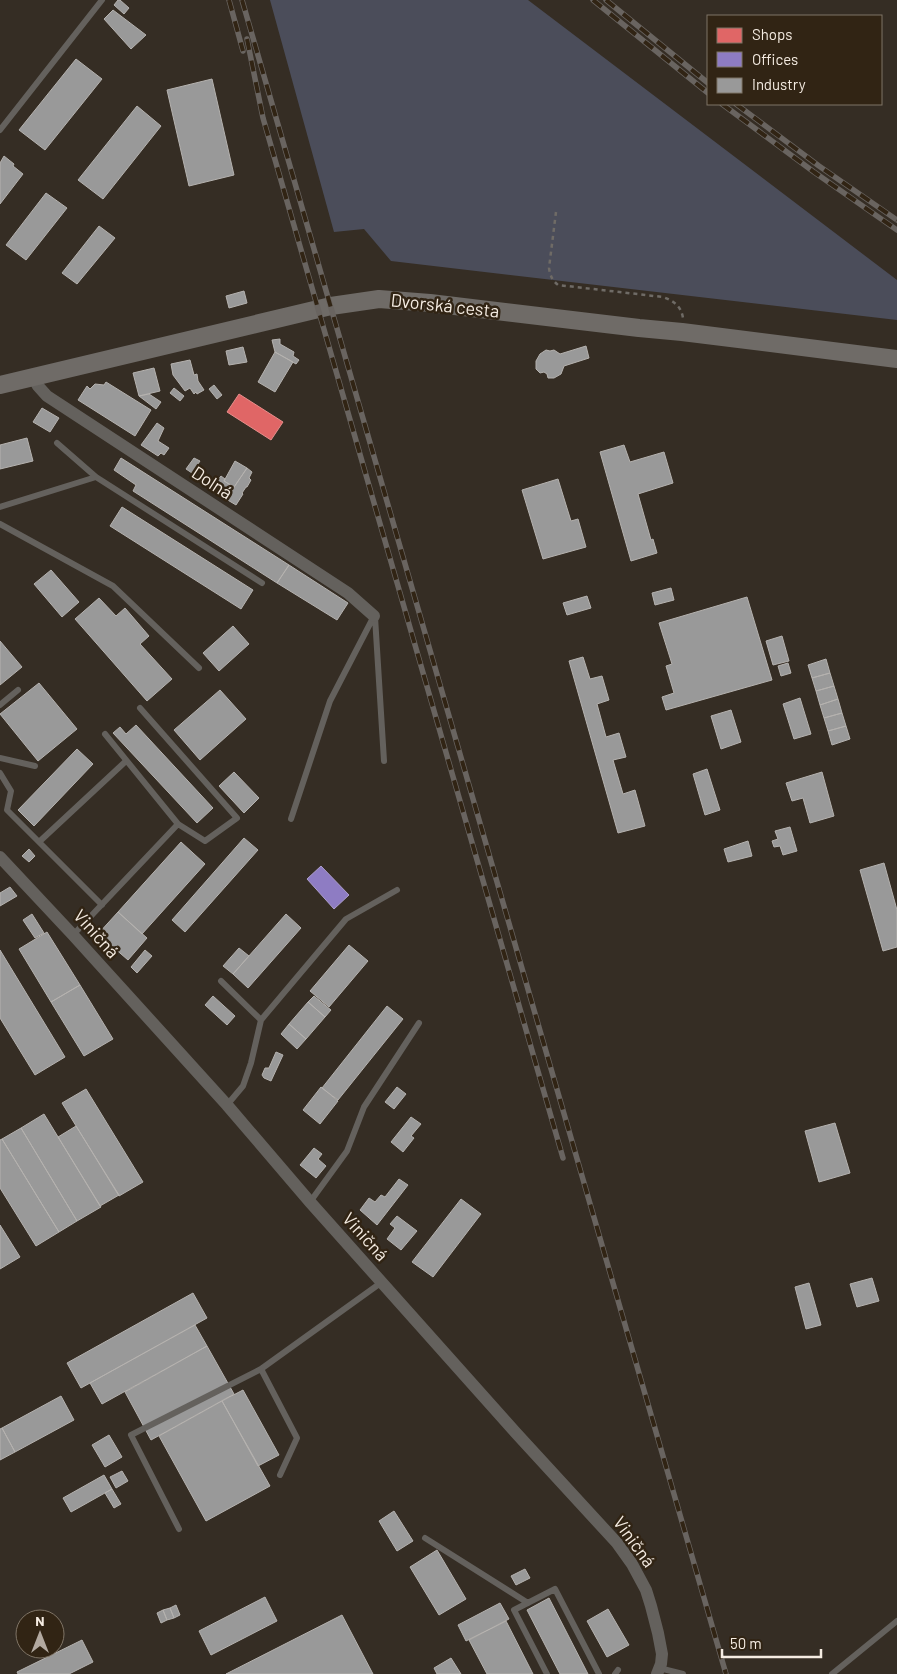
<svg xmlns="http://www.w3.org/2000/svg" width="897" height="1674" font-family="Barlow,sans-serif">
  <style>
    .green { fill: #4b4d5a }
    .shops { fill: #e06666; stroke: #e68e8b }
    .offices { fill: #8e7cc3; stroke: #ad9ecc }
    .industry { fill: #999; stroke: #b5b2af }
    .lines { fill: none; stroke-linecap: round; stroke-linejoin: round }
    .path { stroke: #6f6b66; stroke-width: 2.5; stroke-dasharray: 4 4; stroke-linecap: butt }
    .lane { stroke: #64615d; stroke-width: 6 }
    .street { stroke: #64615d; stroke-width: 12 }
    .secondary { stroke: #6f6b67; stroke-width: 18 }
    .rail-casing { stroke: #696460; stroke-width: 5.5 }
    .rail { stroke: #312414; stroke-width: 4; stroke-dasharray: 11; stroke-linecap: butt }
    .labels { text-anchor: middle; stroke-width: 5; stroke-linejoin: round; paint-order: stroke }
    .street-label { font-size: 18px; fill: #f5ece2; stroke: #312414 }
  </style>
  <rect width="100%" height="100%" fill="#352d24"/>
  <path class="green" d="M270 0H528L897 280V320L391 261 364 229 334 232Z"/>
  <path class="shops" d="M239 394 283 422 271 440 227 412Z"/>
  <path class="offices" d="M321 866 349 895 334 909 307 879Z"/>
  <path class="industry" d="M118 0H120L129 8 124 14 114 5Z
    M113 10 146 35 131 49 104 19Z
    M76 59 102 79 45 150 19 130Z
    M212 79 234 175 189 186 167 90Z
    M137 106 161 126 103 199 78 180Z
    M4 156 14 164 13 166 23 174 0 204V163Z
    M46 193 67 208 26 260 6 245Z
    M99 226 115 238 77 284 62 273Z
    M244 291 247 303 229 308 226 296Z
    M280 339V344L294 352 293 356 299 360 296 364 275 352 272 340Z
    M586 346 589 358 564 366 561 374 554 378H548L547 374 544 372 540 373 536 369V361L540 354 546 350 550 351 554 350 560 354Z
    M243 347 247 362 229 365 226 351Z
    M275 352 293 362 275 392 258 382Z
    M190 360 194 375 197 374 198 381 204 390 197 394 196 392 194 394 190 388 185 391 173 375 171 364Z
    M154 368 160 391 139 396 133 373Z
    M106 382 151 410 135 436 78 400 87 386 90 389 95 384 104 385Z
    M214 385 222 395 217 399 209 389Z
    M174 388 184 396 180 401 170 393Z
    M149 394 161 402 156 409 139 396Z
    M42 408 59 418 50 432 33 422Z
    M157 423 164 428 158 441 169 448 164 455 161 453 158 456 141 445Z
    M27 438 33 461 0 469V445Z
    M624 445 630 462 664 452 673 483 638 494 651 540 653 539 657 553 631 561 600 452Z
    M121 458 289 565 277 583 133 491 136 485 114 470Z
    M194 458 200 461 192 473 186 469Z
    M235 461 247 468 234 487 224 481Z
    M247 468 252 472 249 478 251 480 247 487H246L242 493 243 494 236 505 226 499Z
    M221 476 225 479 224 481 234 487 226 499 210 489Z
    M558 479 571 521 578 519 586 547 543 559 522 490Z
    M122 507 253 590 241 609 110 526Z
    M289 565 348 603 337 620 277 583Z
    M51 570 79 602 62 617 34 584Z
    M671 588 674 600 655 605 652 593Z
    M587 596 591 608 567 615 563 603Z
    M747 597 772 680 666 710 662 697 674 693 666 666 672 664 659 623Z
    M99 598 116 616 125 608 149 636 140 644 172 679 147 701 75 619Z
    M233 626 249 644 219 671 203 653Z
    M782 636 789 661 773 665 766 641Z
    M0 641 22 667 0 685Z
    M583 657 590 679 602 676 609 700 597 704 606 737 619 733 626 757 613 760 623 794 635 790 645 826 618 833 569 661Z
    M826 659 830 673 812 678 808 665Z
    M788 663 791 673 781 676 778 666Z
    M830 673 834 686 816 691 812 678Z
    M39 683 77 729 38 761 0 714Z
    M834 686 838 699 820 705 816 691Z
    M220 690 246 719 200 760 174 730Z
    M800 698 811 734 794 739 783 704Z
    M838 699 842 713 824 718 820 705Z
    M731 710 741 742 721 749 711 716Z
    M842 713 846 726 828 731 824 718Z
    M136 725 213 808 197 823 113 733 120 727 126 734Z
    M846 726 850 739 832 745 828 731Z
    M77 749 93 764 34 826 18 810Z
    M707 769 720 810 705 815 693 774Z
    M234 772 259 798 244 813 219 786Z
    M822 772 834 816 810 823 803 798 792 801 786 783Z
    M790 827 797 851 783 855 780 846 774 847 772 841 778 839 775 831Z
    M244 838 258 850 185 932 172 920Z
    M748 841 752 856 728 862 724 849Z
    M181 842 205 864 142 934 118 912Z
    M29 849 35 856 29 862 22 856Z
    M884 863 897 910V947L883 951 860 870Z
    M10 887 17 896 0 906V893Z
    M118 912 147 938 128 960 98 934Z
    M32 914 44 933 35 938 23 920Z
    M286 914 301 928 248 988 233 974Z
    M47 932 80 985 51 1002 19 949Z
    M349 945 368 961 329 1007 310 991Z
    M239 948 249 956 233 974 223 966Z
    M0 950 65 1057 35 1075 0 1018Z
    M145 950 152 956 137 973 131 967Z
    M80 985 113 1039 84 1056 51 1002Z
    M213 996 235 1016 227 1025 205 1005Z
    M314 996 331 1010 325 1017 308 1002Z
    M308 1002 325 1017 306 1039 289 1024Z
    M387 1006 403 1019 338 1100 322 1088Z
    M289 1024 306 1039 297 1049 281 1034Z
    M276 1052 283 1055 271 1081 264 1078 262 1075 265 1068H269Z
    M321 1087 338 1101 320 1124 303 1110Z
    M397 1087 406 1094 394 1109 385 1102Z
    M86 1089 143 1182 119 1196 62 1103Z
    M44 1114 101 1207 77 1221 21 1128Z
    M411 1117 421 1124 411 1136 414 1138 403 1152 391 1142Z
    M835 1123 850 1173 819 1182 805 1131Z
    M76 1126 119 1195 100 1206 58 1137Z
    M21 1128 77 1221 59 1232 2 1139Z
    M2 1139 59 1232 36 1246 0 1188V1140Z
    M314 1148 322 1154 318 1159 326 1166 316 1178 300 1165Z
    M399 1179 408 1185 377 1225 360 1210 369 1198 375 1202 381 1195 385 1197Z
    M461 1199 481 1214 433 1277 412 1262Z
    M397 1216 417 1231 401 1250 387 1239 395 1228 390 1224Z
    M0 1225 20 1257 0 1269Z
    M872 1278 879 1301 857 1307 850 1284Z
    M809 1283 821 1325 806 1329 795 1287Z
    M193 1293 207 1318 81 1388 67 1363Z
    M195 1325 207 1346 102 1404 90 1383Z
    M207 1346 234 1394 151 1440 125 1392Z
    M243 1390 279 1455 258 1466 222 1401Z
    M61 1396 74 1420 15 1452 2 1428Z
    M222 1401 270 1486 206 1521 159 1436Z
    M2 1428 15 1452 0 1460V1429Z
    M109 1435 122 1457 105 1467 92 1445Z
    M122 1471 128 1481 116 1488 110 1477Z
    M104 1475 112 1489 71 1512 63 1498Z
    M112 1489 121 1504 114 1508 105 1493Z
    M394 1511 413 1541 397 1551 379 1521Z
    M437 1550 466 1599 439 1615 410 1567Z
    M525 1569 530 1578 516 1585 511 1576Z
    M265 1597 277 1621 211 1655 199 1631Z
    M549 1598 588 1674H560L527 1610Z
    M500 1603 509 1619 466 1641 458 1625Z
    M176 1605 180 1615 174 1618 170 1608Z
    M170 1608 174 1618 167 1620 163 1610Z
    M608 1609 629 1645 607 1657 587 1621Z
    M163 1610 167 1620 161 1623 157 1613Z
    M342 1615 373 1674H226Z
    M506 1621 533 1674H487L469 1640Z
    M82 1640 93 1662 69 1674H18L17 1672Z
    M451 1658 461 1674H437L434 1668Z"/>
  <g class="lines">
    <path class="path" d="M556 212 549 268C550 275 552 280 558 285L663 297C674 301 681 306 683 318"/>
    <path class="lane" d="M0 130 102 0
      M57 443 96 477 262 583
      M0 507 96 477
      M0 524 113 586 199 668
      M375 617 384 761
      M0 705 18 690
      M105 734 178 824
      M0 758 35 766
      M0 773 11 791 7 810 102 905
      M291 819 330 701 374 616
      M39 842 126 761
      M73 935 178 824 205 841 237 818 140 708
      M221 981 261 1020 251 1063 243 1086 227 1105
      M261 1020 346 919 397 890
      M310 1202 347 1151 364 1107 419 1023
      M261 1369 297 1438 280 1475
      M179 1529 131 1435 261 1369 382 1282
      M425 1538 528 1603
      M659 1668 683 1674
      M547 1674 514 1610 555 1589 599 1674
      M615 1674 618 1670
      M832 1674 897 1621"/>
    <path class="street" d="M33 377 38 386 47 396 348 593 374 616
      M0 857 73 935 227 1105 310 1202 516 1433 617 1543 632 1564 646 1590 651 1606 658 1633 662 1654 661 1664 657 1674"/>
    <path class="secondary" d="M0 385 331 306 379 299 430 303 639 328 682 332 897 359"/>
    <defs>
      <path id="rail" d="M229 0 243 51
        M242 0 726 1674
        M593 0 708 93
        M606 0 708 83
        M247 39 263 118 563 1158
        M722 104 814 172 897 230
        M736 104 819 166 897 220"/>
    </defs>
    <use href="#rail" class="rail-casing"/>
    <use href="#rail" class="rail"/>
  </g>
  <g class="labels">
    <g class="street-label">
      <text transform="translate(445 306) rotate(6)" y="6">Dvorská cesta</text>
      <text transform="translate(212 483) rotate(33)" y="6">Dolná</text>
      <text transform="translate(96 934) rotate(48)" y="6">Viničná</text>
      <text transform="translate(365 1237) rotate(48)" y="6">Viničná</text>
      <text transform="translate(634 1542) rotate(54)" y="6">Viničná</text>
    </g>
  </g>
  <rect x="707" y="15" width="175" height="90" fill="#312414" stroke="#7f7466"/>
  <rect x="717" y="28" width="25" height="15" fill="#e06666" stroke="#7f7466"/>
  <text x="752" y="40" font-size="15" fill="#f5ece2">Shops</text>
  <rect x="717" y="52" width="25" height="15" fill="#8e7cc3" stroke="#7f7466"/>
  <text x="752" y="65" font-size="15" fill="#f5ece2">Offices</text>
  <rect x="717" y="78" width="25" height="15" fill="#999999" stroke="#7f7466"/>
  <text x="752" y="90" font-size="15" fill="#f5ece2">Industry</text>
  <g transform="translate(40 1634)"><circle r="24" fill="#312414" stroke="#7f7466"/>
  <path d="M0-4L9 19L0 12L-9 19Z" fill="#b2a9a0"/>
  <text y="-8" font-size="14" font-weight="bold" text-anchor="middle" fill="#f5ece2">N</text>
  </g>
  <path d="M722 1649v8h99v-8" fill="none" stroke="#f5ece2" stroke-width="2.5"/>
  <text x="730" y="1649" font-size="15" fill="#f5ece2" stroke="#312414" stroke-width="4" paint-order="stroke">50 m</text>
</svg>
